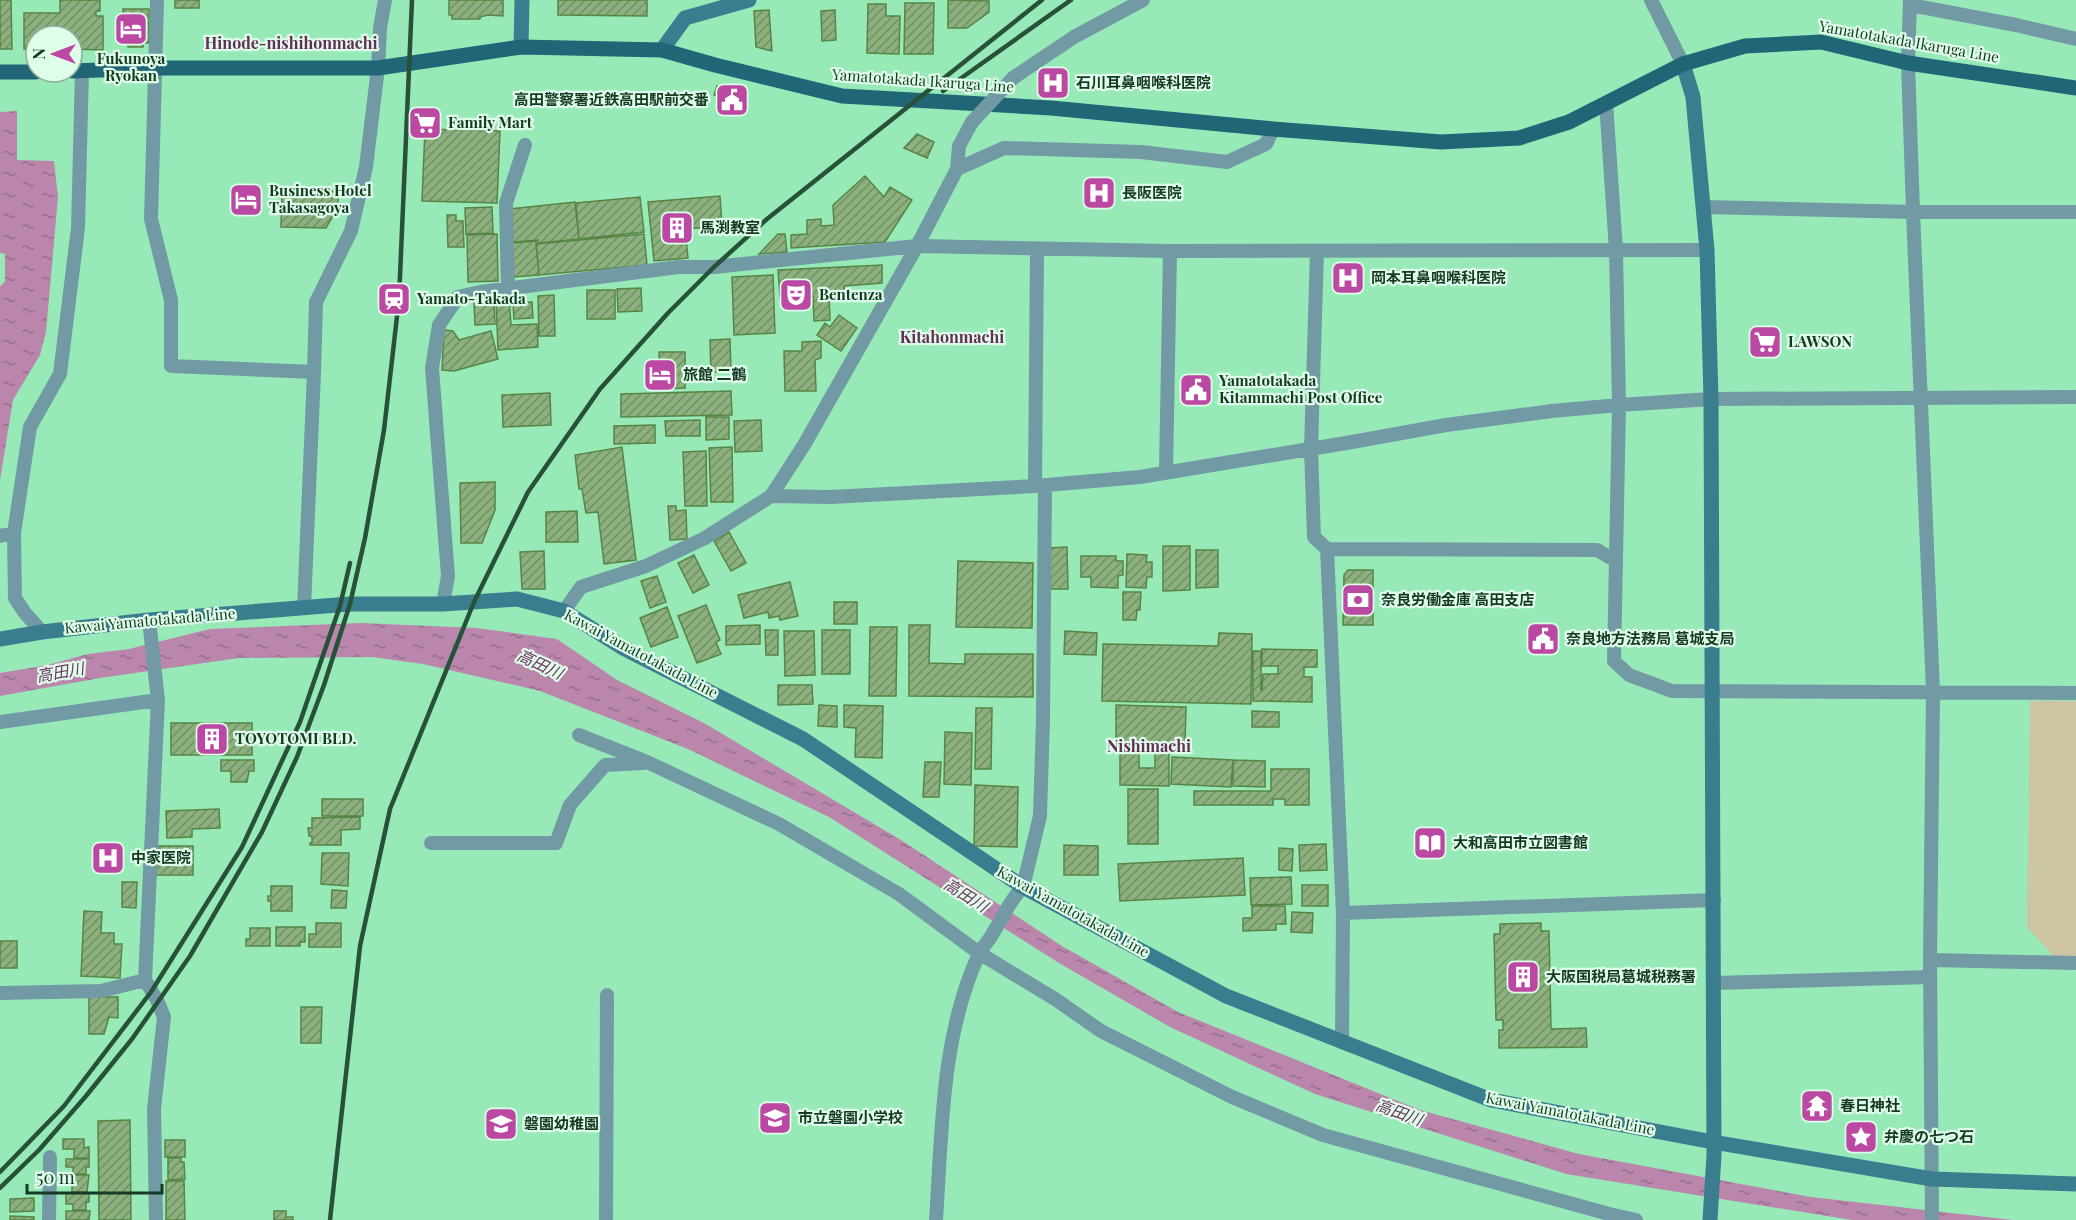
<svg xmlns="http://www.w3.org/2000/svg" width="2076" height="1220" font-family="'Playfair Display','Noto Sans JP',serif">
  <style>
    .pitch { fill: #ccc5a1 }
    .water { fill: url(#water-ripples) }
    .building { fill: url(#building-hatch); stroke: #578544; stroke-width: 1.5 }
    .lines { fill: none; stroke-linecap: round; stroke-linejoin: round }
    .street { stroke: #719aa5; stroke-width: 14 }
    .secondary { stroke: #3a7d8e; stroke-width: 15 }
    .primary { stroke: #206676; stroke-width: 15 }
    .rail { stroke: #28513a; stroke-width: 4.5 }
    .street-bridge { stroke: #719aa5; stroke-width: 14 }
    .labels { text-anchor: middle; stroke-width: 4.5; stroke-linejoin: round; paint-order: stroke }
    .street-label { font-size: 15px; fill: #163825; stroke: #defee9 }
    .poi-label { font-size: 15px; font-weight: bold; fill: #163825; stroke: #defee9; text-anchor: start }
    .neighbourhood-label { font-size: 16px; font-weight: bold; fill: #652c58; stroke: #defee9 }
    .water-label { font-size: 16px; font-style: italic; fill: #713162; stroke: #defee9 }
  </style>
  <defs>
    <pattern id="water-ripples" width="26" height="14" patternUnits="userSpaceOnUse" patternTransform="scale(1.5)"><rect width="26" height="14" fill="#ba86ac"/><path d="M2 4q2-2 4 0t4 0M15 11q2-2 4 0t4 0" fill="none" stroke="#966f8c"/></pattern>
    <pattern id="building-hatch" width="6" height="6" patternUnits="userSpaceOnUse" patternTransform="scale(1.5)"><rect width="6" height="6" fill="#8cb07e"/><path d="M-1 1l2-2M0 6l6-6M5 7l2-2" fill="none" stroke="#719067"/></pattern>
  </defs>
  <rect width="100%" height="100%" fill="#97e9b8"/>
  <path class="pitch" d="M2030 701H2076V957H2054L2027 927Z"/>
  <path class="water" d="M17 111V160L54 161 58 197 46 332 40 355 13 400 0 480V286L5 282V254L0 253V112Z
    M361 623 477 628 557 639 617 680 704 723 901 840 1062 946 1178 1012 1420 1110 1579 1154 1811 1197 2013 1220H1852L1566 1174 1315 1094 1170 1027 1059 963 829 817 688 749 540 691 423 664 372 657 239 658 100 678 0 696V673L48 665 88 654 129 649 210 629Z"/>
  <path class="building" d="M0 0H11L12 49H0Z
    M60 0H100V11H96V16H103V50L72 49V36H36V49H24V13H60Z
    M175 0H199V8H175Z
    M449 0H503V16L488 15 480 17V19H452V15H449Z
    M558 0H647V16L558 15Z
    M948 0 989 1V12L967 28H948Z
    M905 3H934L933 54H904Z
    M868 4H886V16H900L899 54 867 53Z
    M123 9H149V43H143V47H128V40H123Z
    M769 10 772 51 756 47 754 11Z
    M835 10 836 40 822 41 821 11Z
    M717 86 742 94 736 111 719 105 721 98 714 95Z
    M425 129 500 131 497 203 422 201Z
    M917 134 934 142 927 158 904 148Z
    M865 176 884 197 890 187 912 200 885 242 791 248V235L807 234V220L821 219V226L834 225 833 205Z
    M282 190 339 191 337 209 326 228 281 227Z
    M720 196 722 226 685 229 688 258 654 261 648 202Z
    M640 197 644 232 579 239 576 203Z
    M575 202 579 239 538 243V240L513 242 510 209Z
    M492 207 493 233 466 234 465 208Z
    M447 215H456V221H463L464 247H448Z
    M497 234 498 281 468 282 467 235Z
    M644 234 647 265 539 275 536 244Z
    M778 234H785L787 252 759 254Z
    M536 241 539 275 513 277 511 243Z
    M882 265V283L844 286 845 295 829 296 830 320 814 321 813 296 780 298 778 270Z
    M773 275 775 333 734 335 732 277Z
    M641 288 642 311 618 312 617 289Z
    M587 290H615V319H587Z
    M554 295 555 336H539L538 296Z
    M509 298 511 325 537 324 538 347 498 350 496 299Z
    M494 302 495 324 475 325 474 303Z
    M532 302 533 318 514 319 513 303Z
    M839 315 857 328 841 351 817 335 825 323 830 327Z
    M444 330 453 331 459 340 491 331 498 359 454 371 442 370Z
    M730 339 731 372H711L710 340Z
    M821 341V358L815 360 816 391H785L784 351H802V342Z
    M659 352H685V388L660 389Z
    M731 391 732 415 621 417V394Z
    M550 393 551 425 503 427 502 395Z
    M706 417H729V439L706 440Z
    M700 420V436H666L665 421Z
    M761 420 762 451 735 452 734 421Z
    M655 425V443L614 444V426Z
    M622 447 636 560 604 564 598 512 586 513 582 489H579L575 455Z
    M732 447 733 502H711L709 448Z
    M706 451 707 506H685L683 452Z
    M495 482V510L482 543H461L460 483Z
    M668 506H676V511L686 510 687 539 670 540Z
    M577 511 578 542H546V512Z
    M729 532 746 563 731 571 714 541Z
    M1163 546H1190V590L1163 591Z
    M1067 547 1068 589H1049L1048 548Z
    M1196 550H1218V587L1196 588Z
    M544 551 545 589H522L520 552Z
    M1127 554 1147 555 1146 562H1152V577H1147L1146 588 1126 587Z
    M694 555 709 585 693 593 678 563Z
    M1081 556H1116V561H1123V575L1118 576V588L1091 587V577H1081Z
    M958 561 1033 563 1032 628 956 627Z
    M1348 570H1373V625H1343L1344 575Z
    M657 576 666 602 650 608 641 581Z
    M790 582 798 616 780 620 779 616 769 618 768 612 744 618 738 595Z
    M1123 592H1141L1140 610H1137L1136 620H1123Z
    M834 602H857V624H834Z
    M706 605 720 640 716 642 721 654 697 663 678 616Z
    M667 607 678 637 651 647 640 618Z
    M760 625V644L726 645V626Z
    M909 625H930L929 663 965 664V654H1033V697L909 696Z
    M870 627H897L896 696H869Z
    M765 630H778V655H766Z
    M822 630H850V674H822Z
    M784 631H814L815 675 785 676Z
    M1065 631 1097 633 1096 655 1064 654Z
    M1219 633 1252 634 1251 704 1102 701 1103 644 1218 646Z
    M1262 649 1317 650V667H1304V677H1312V702L1253 701V651H1261V690H1262L1263 674H1278V666H1262Z
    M778 685H812L813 704 778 705Z
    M819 705 837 706V727L818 726Z
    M844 705 883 706 882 758 855 757 856 728 844 727Z
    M1116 705 1186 707 1185 744 1116 743Z
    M976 708H992L991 769H975Z
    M1252 711 1279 712V727H1252Z
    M171 723H252V755H171Z
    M945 732 972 733 971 785 944 784Z
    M1120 746 1139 747V768H1155V748H1169V786L1120 785Z
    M1172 757 1233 760 1231 787 1171 784Z
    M221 760H254V771H249L247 782H231V771H221Z
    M1233 760 1265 761V787L1233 786Z
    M925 762H941L939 797H923Z
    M1271 769H1309V805H1285V799H1273V805H1194V791H1271Z
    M975 785 1018 787 1017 847 974 846Z
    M1128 789H1158V844H1128Z
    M322 799H363V816H322Z
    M219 809 220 828 192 829V837L167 838 166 811Z
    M360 817V829L341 830V845H310V843H312V836H309L308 828H312V818Z
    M1326 844 1327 870 1300 871 1299 845Z
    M1064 845 1098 846V875H1064Z
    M155 846H193V875H155Z
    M1279 848 1293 849 1292 871 1279 870Z
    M322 853H349L348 886 321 884Z
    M1243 858 1245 895 1120 901 1118 864Z
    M1291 877 1292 904 1251 905 1250 878Z
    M122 882H137L136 908 122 907Z
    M1302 885H1328V906H1302Z
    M271 886H292V911H271V901H268V896H271Z
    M332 890 347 891 346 908H331Z
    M1252 906H1285L1286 924H1276V930L1243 931V918H1252Z
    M84 911 102 912 101 933H114V944H122L120 978 81 976Z
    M1292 912 1313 913 1312 933 1291 932Z
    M316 923H341V947H309V934H316Z
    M1541 923V931H1549L1551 1029 1586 1028 1587 1047 1499 1048V1030H1503V1020H1496L1494 934H1500V924Z
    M276 927H305V942H300V946H276Z
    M250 928H270V946H246V939H250Z
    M0 941H17V968H0Z
    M89 997H118V1018L109 1017 104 1034H89Z
    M301 1007H322L321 1043H301Z
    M130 1120 131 1220H99L98 1121Z
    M63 1139H84V1148L89 1147V1158H74V1149H63Z
    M165 1140H185V1157H165Z
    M168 1158H181V1162H184L185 1179 168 1180Z
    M66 1159H89V1167H86V1174H73V1167H66Z
    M67 1175H89L87 1192H72V1185H67Z
    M166 1181H184L185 1220H166Z
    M66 1193H89V1202H86V1210H73V1204H66Z
    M34 1198V1211L10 1212V1199Z
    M66 1211H90L89 1220H66Z
    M274 1211H286V1217H293V1220H274Z
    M10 1216 34 1217V1220H10Z"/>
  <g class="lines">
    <path class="street" d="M157 0 151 219 171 300V366L314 372 316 302 351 231 366 167 378 68 380 28 385 0
      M1651 0 1683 64
      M1910 0 1908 63 1913 212 1933 691 1930 960 1932 1220
      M1911 5 2016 25 2076 39
      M1013 78 1074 37 1143 0
      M1606 103 1616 250 1619 405 1614 661 1629 675 1672 691 2076 693
      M957 169 1004 148 1141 152 1227 162 1266 144 1273 129
      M1704 207 1913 212H2076
      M1317 251 1311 449 1314 537 1327 549 1597 550 1616 561
      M508 289 506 203 525 145
      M1166 472 1170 251
      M1035 486 1037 249
      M771 496 831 497 1035 486 1140 477 1352 442 1446 425 1552 411 1619 405 1711 399 2076 397
      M14 533 15 598 25 613 42 632
      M0 536 14 533 30 427 60 374 78 228 82 71
      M1327 549 1343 913 1342 1042
      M443 604 448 576 432 368 439 325 458 297 480 292 679 267H714L917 246 1170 251 1707 250
      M304 608 314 372
      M564 611 581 587 646 566 705 538 771 496 804 445 917 246 957 169 959 146 972 122
      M0 722 158 700
      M579 735 647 762 779 824 899 894 979 953 1055 999 1101 1031 1232 1097 1323 1135 1609 1214 1636 1220
      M431 843H556L570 805 605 765 642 763
      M1343 913 1714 900
      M1930 960 2076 963
      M145 980 157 1000 164 1017 154 1109 156 1220
      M1713 983 1930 977
      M0 993 101 991 145 980 158 700 149 620
      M49 1220 50 1157
      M606 1220 607 995
      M936 1220C942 1131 941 1038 978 956 982 947 989 941 993 933 1003 917 1010 900 1023 887L1040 816 1043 720 1045 485"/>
    <path class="secondary" d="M521 47 522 0
      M662 50 685 18 749 0
      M1683 64 1693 97 1707 250 1711 399 1714 1155 1710 1220
      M0 639 42 632 149 620 350 604H443L517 599 564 611 623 648 803 739 1023 887 1226 996 1491 1100 1713 1142 1932 1179 2076 1184"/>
    <path class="primary" d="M72 71 155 68H378L521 47 662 50 715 65 842 96 1051 108 1273 129 1441 142 1519 138 1569 122 1683 64 1745 46 1821 42 1908 63 2076 88
      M0 72H36"/>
    <path class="rail" d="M943 91 1071 0
      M0 1172 64 1106 151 992 242 847 300 722 340 606 350 563
      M0 1188 39 1150 86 1096 132 1039 190 956 262 832 297 757 324 685 350 604 365 538 384 430 399 299 412 0
      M330 1220 360 946 390 809 474 602 528 492 600 389 668 313 714 267 767 219 1042 0"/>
    <path class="street-bridge" d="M972 122 1013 78"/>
  </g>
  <defs>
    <symbol id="hotel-square" viewBox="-11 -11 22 22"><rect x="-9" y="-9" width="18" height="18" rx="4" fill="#bb48a2" stroke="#defee9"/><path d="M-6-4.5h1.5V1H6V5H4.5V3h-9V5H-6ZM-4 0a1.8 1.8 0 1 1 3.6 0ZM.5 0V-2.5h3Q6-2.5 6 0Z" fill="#fff"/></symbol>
    <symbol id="hospital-square" viewBox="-11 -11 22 22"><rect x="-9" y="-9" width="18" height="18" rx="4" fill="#bb48a2" stroke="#defee9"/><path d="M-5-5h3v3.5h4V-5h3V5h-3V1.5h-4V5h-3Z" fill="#fff"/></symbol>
    <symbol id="civic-square" viewBox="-11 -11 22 22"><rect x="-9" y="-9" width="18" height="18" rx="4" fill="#bb48a2" stroke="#defee9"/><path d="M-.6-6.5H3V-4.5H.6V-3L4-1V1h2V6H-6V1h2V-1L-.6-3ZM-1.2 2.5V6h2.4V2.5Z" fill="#fff"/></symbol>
    <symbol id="supermarket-square" viewBox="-11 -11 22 22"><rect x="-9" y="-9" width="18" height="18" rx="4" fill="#bb48a2" stroke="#defee9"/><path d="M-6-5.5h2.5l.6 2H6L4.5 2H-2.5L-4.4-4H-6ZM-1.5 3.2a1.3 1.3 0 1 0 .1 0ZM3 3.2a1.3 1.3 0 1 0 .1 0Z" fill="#fff"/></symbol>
    <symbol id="building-square" viewBox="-11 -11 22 22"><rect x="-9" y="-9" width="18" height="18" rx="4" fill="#bb48a2" stroke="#defee9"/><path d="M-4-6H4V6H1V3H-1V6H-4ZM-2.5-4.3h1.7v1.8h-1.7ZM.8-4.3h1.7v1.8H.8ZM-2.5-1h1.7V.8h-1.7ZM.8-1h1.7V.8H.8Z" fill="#fff"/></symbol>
    <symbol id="theatre-square" viewBox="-11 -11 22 22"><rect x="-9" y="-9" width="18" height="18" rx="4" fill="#bb48a2" stroke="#defee9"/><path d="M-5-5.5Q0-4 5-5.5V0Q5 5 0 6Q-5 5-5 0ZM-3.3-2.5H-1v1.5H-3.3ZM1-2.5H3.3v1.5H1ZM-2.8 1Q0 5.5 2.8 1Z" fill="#fff"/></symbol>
    <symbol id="station-square" viewBox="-11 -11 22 22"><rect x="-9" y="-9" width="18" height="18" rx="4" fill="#bb48a2" stroke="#defee9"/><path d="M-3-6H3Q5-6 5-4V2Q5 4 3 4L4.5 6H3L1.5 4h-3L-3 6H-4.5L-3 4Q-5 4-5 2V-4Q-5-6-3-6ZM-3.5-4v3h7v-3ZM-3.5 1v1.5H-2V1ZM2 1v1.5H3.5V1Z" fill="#fff"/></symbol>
    <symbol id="bank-square" viewBox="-11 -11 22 22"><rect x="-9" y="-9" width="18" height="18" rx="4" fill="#bb48a2" stroke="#defee9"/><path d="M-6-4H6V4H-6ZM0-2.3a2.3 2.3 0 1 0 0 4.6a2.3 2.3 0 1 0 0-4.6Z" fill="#fff"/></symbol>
    <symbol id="library-square" viewBox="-11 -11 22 22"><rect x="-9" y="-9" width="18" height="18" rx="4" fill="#bb48a2" stroke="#defee9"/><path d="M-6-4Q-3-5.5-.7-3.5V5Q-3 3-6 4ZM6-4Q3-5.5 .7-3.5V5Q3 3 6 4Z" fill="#fff"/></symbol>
    <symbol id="temple-square" viewBox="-11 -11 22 22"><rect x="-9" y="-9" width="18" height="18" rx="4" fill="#bb48a2" stroke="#defee9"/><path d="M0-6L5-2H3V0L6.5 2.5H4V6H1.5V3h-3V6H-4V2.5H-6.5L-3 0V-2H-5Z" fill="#fff"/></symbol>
    <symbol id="school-square" viewBox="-11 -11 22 22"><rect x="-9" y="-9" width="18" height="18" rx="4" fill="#bb48a2" stroke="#defee9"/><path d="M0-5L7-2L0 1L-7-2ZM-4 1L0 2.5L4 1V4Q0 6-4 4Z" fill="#fff"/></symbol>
    <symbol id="sight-square" viewBox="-11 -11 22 22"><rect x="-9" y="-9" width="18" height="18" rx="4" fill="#bb48a2" stroke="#defee9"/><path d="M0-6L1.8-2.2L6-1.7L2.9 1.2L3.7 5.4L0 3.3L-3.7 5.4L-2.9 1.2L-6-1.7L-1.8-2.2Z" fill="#fff"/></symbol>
  </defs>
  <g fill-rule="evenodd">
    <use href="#hotel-square" x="112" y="10" width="38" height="38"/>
    <use href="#hospital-square" x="1034" y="64" width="38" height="38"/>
    <use href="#civic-square" x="713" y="81" width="38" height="38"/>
    <use href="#supermarket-square" x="406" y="104" width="38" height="38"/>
    <use href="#hospital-square" x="1080" y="174" width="38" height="38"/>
    <use href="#hotel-square" x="227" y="181" width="38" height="38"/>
    <use href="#building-square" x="658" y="209" width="38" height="38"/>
    <use href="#hospital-square" x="1329" y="259" width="38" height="38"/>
    <use href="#theatre-square" x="777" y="276" width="38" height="38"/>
    <use href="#station-square" x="375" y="280" width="38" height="38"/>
    <use href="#supermarket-square" x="1746" y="323" width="38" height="38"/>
    <use href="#hotel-square" x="641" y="356" width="38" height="38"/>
    <use href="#civic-square" x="1177" y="371" width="38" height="38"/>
    <use href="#bank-square" x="1339" y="581" width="38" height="38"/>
    <use href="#civic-square" x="1524" y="620" width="38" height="38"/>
    <use href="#building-square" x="193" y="720" width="38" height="38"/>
    <use href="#library-square" x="1411" y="824" width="38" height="38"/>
    <use href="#hospital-square" x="89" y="839" width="38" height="38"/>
    <use href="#building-square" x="1504" y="958" width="38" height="38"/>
    <use href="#temple-square" x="1798" y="1087" width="38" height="38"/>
    <use href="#school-square" x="756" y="1099" width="38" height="38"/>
    <use href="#school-square" x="482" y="1105" width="38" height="38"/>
    <use href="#sight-square" x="1842" y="1118" width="38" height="38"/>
  </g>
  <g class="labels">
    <g class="street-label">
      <text transform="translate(1909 42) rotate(10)" y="5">Yamatotakada Ikaruga Line</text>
      <text transform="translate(923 81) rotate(4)" y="5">Yamatotakada Ikaruga Line</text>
      <text transform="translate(150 621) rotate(-5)" y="5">Kawai Yamatotakada Line</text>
      <text transform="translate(641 654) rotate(28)" y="5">Kawai Yamatotakada Line</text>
      <text transform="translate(1073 912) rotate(29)" y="5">Kawai Yamatotakada Line</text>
      <text transform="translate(1570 1114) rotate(11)" y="5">Kawai Yamatotakada Line</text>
    </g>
    <g class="poi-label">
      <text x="131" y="64" text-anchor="middle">Fukunoya<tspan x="131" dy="17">Ryokan</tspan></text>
      <text x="1076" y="88">石川耳鼻咽喉科医院</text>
      <text x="709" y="105" text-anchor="end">高田警察署近鉄高田駅前交番</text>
      <text x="448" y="128">Family Mart</text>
      <text x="269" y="196">Business Hotel<tspan x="269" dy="17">Takasagoya</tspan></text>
      <text x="1122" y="198">長阪医院</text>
      <text x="700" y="233">馬渕教室</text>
      <text x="1371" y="283">岡本耳鼻咽喉科医院</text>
      <text x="819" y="300">Bentenza</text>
      <text x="417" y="304">Yamato-Takada</text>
      <text x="1788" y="347">LAWSON</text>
      <text x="683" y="380">旅館 二鶴</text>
      <text x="1219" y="386">Yamatotakada<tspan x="1219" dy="17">Kitammachi Post Office</tspan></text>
      <text x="1381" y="605">奈良労働金庫 高田支店</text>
      <text x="1566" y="644">奈良地方法務局 葛城支局</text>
      <text x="235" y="744">TOYOTOMI BLD.</text>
      <text x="1453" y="848">大和高田市立図書館</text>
      <text x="131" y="863">中家医院</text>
      <text x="1546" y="982">大阪国税局葛城税務署</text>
      <text x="1840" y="1111">春日神社</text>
      <text x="798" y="1123">市立磐園小学校</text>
      <text x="524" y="1129">磐園幼稚園</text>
      <text x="1884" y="1142">弁慶の七つ石</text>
    </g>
    <g class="neighbourhood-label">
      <text x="291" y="49">Hinode-nishihonmachi</text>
      <text x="952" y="343">Kitahonmachi</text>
      <text x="1149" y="752">Nishimachi</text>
    </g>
    <g class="water-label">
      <text transform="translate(540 664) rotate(25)" y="6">高田川</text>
      <text transform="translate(60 672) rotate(-10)" y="6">高田川</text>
      <text transform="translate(966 895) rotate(32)" y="6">高田川</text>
      <text transform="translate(1399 1112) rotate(20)" y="6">高田川</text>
    </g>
  </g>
  <g transform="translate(54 54) rotate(270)"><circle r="28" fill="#defee9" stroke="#8eaf9b" stroke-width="1.5"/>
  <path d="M0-4.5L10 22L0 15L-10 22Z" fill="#bb48a2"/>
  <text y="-9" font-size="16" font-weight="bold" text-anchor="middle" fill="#163825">N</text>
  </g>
  <path d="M27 1184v9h135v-9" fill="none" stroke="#163825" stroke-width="3"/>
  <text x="36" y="1184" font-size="18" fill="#163825" stroke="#defee9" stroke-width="4.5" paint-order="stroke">50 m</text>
</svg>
